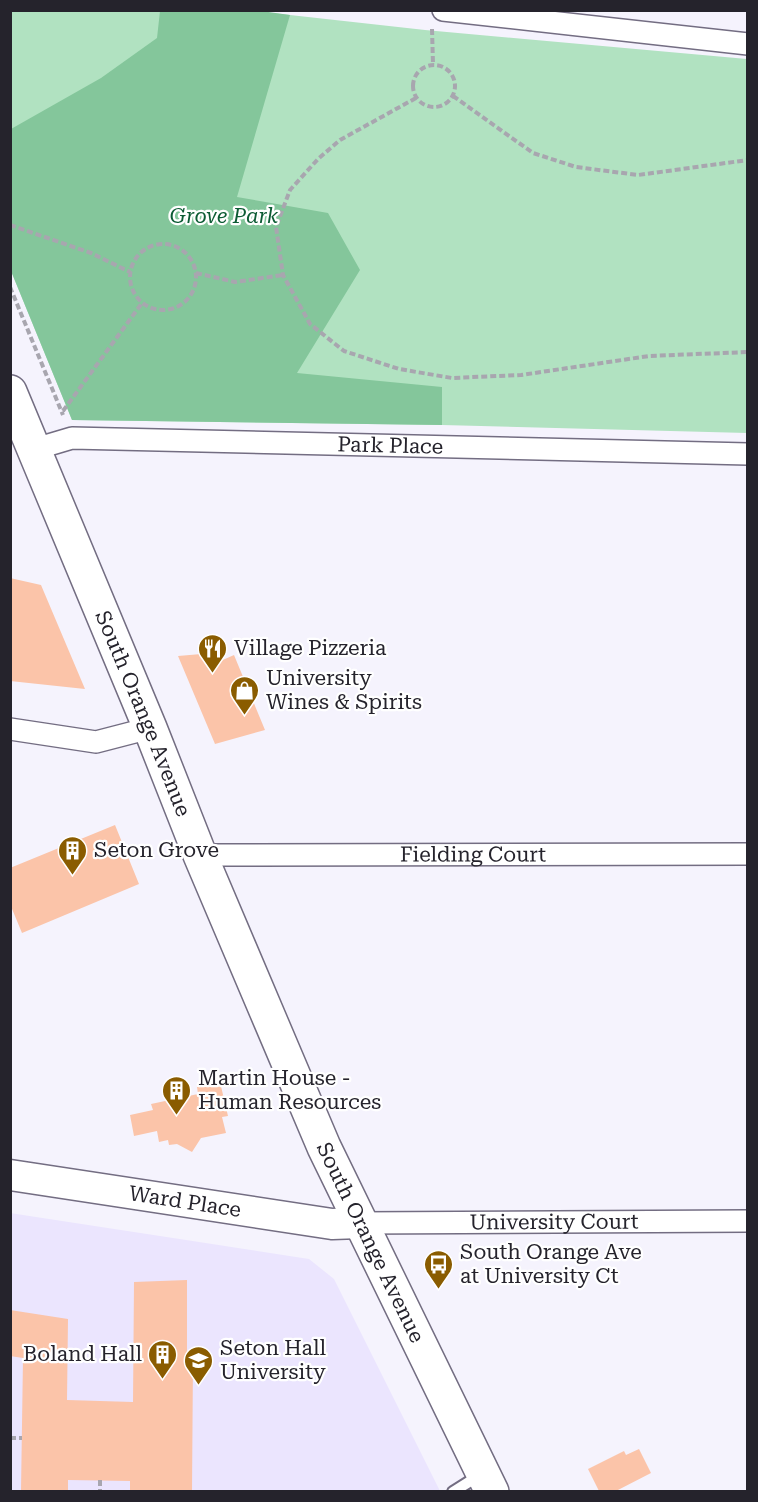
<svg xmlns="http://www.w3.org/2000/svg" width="758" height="1502" font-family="'Roboto Serif',serif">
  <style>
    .built { fill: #ebe5fe }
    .green { fill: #b1e2c1 }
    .forest { fill: #84c69b }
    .building { fill: #fbc4a9 }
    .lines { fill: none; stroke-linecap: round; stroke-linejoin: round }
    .lane-casing { stroke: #736d82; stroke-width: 14 }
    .street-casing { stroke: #736d82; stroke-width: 24 }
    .secondary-casing { stroke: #736d82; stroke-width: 33 }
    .primary-casing { stroke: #736d82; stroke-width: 36 }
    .path { stroke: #a8a6af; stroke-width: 4; stroke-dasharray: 6 3; stroke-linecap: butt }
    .lane { stroke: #fff; stroke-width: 10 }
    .street { stroke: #fff; stroke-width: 21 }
    .secondary { stroke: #fff; stroke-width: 30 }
    .primary { stroke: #fff; stroke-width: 33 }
    .labels { text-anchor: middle; stroke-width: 4.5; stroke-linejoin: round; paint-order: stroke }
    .park-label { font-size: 21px; font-style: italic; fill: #0c5c34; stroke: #fff }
    .street-label { font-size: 21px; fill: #25232c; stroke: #fff }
    .poi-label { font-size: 21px; fill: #25232c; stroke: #fff; text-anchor: start }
  </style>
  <rect width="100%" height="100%" fill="#f5f3fd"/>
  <path class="built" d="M10 1213 309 1259 334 1279 440 1491H11Z"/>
  <path class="green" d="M10 11H254L425 30 747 59V433L442 425 72 420 11 271Z"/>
  <path class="forest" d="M254 10 290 15 237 197 328 213 360 270 297 373 442 387V425L72 420 11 271V129L101 78 157 38 160 11Z"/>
  <path class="building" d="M10 578 41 585 85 689 10 681Z
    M213 653 216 663 234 655 265 730 215 744 178 656Z
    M115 825 139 884 22 933 10 904V868Z
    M220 1082 228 1116 222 1117 226 1133 201 1138 192 1152 177 1144 169 1145 168 1140 159 1142 157 1131 134 1136 130 1115 153 1110 151 1104 198 1094 197 1087Z
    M187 1280V1360L193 1359 192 1491H130V1481L68 1480V1491H21L23 1358 10 1356V1310L68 1319 67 1400 133 1402 134 1282Z
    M639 1449 651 1473 616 1491H599L588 1469 624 1451 626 1455Z"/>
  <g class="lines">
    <defs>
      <path id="lane" d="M453 1492 480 1475"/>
      <g id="street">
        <path d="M443 10 748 44"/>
        <path id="s1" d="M35 449 72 438 748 454"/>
        <path d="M10 729 96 742 150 728"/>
        <path id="s2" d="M200 855 748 854"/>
        <path id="s3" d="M360 1223 748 1221"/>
      </g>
      <g id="secondary">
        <path id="s4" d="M10 1175 332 1224 360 1223"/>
      </g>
      <g id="primary">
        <path id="s5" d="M10 392 150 728 200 855 324 1147 492 1492"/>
      </g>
    </defs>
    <use href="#lane" class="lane-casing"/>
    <use href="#street" class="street-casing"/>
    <use href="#secondary" class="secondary-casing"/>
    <use href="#primary" class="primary-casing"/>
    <path class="path" d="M432 29 433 64
      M413 86a21 21 0 1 1 42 0a21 21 0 1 1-42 0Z
      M453 96 533 153 576 167 638 175 748 160
      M416 98 340 140 318 159 290 190 276 227 283 275 310 324 344 351 399 369 452 378 521 375 649 356 748 352
      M10 225 91 253 130 272
      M130 277a33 33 0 1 1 66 0a33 33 0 1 1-66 0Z
      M196 273 235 282 283 275
      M10 287 63 415
      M63 411 142 303
      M10 1438H22
      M100 1480V1492"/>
    <use href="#lane" class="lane"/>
    <use href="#street" class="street"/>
    <use href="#secondary" class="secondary"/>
    <use href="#primary" class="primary"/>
  </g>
  <defs>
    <symbol id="restaurant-pin" viewBox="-11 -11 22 30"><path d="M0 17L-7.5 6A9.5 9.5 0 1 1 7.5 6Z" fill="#8a5c00" stroke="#fff"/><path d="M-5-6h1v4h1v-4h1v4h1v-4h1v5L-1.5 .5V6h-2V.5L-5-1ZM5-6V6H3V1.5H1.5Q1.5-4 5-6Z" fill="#fff"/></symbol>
    <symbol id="shop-pin" viewBox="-11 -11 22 30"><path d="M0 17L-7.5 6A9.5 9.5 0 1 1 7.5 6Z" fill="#8a5c00" stroke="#fff"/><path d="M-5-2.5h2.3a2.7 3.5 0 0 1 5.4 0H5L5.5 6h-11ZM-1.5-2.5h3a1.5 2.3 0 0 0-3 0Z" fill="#fff"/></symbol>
    <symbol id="building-pin" viewBox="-11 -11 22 30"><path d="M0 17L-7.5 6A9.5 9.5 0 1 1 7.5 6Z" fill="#8a5c00" stroke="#fff"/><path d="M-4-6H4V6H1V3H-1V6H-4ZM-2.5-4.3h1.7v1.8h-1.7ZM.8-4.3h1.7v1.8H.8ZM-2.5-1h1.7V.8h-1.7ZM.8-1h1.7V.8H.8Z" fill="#fff"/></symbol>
    <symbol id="bus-pin" viewBox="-11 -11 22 30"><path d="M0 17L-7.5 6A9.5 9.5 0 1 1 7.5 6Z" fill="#8a5c00" stroke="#fff"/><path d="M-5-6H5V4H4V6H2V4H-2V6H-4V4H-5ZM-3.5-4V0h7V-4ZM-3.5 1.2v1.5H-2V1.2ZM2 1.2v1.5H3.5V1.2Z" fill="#fff"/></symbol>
    <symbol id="university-pin" viewBox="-11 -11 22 30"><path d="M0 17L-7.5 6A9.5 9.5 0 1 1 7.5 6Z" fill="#8a5c00" stroke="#fff"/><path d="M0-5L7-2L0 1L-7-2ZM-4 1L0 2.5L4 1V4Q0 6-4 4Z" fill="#fff"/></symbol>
  </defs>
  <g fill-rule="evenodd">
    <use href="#restaurant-pin" x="196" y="632" width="33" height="45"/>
    <use href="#shop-pin" x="228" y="674" width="33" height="45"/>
    <use href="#building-pin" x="56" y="834" width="33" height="45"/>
    <use href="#building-pin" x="160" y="1074" width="33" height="45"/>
    <use href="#bus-pin" x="422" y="1248" width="33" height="45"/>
    <use href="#building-pin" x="146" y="1338" width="33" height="45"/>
    <use href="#university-pin" x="182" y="1344" width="33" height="45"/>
  </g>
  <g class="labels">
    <g class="park-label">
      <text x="224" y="223">Grove Park</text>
    </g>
    <g class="street-label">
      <text dy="7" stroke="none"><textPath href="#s1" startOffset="357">Park Place</textPath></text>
      <text dy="7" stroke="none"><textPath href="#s5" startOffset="348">South Orange Avenue</textPath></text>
      <text dy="7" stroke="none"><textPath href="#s2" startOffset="273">Fielding Court</textPath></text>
      <text dy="7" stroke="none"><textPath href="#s4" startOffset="177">Ward Place</textPath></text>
      <text dy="7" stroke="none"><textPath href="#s3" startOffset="194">University Court</textPath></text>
      <text dy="7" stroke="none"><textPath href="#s5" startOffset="924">South Orange Avenue</textPath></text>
    </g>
    <g class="poi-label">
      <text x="234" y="655">Village Pizzeria</text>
      <text x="266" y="685">University<tspan x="266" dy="24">Wines &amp; Spirits</tspan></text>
      <text x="94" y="857">Seton Grove</text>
      <text x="198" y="1085">Martin House -<tspan x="198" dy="24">Human Resources</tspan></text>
      <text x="460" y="1259">South Orange Ave<tspan x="460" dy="24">at University Ct</tspan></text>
      <text x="220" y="1355">Seton Hall<tspan x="220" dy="24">University</tspan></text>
      <text x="142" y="1361" text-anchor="end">Boland Hall</text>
    </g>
  </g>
  <rect width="758" height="1502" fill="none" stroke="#25232c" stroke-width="24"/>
</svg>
